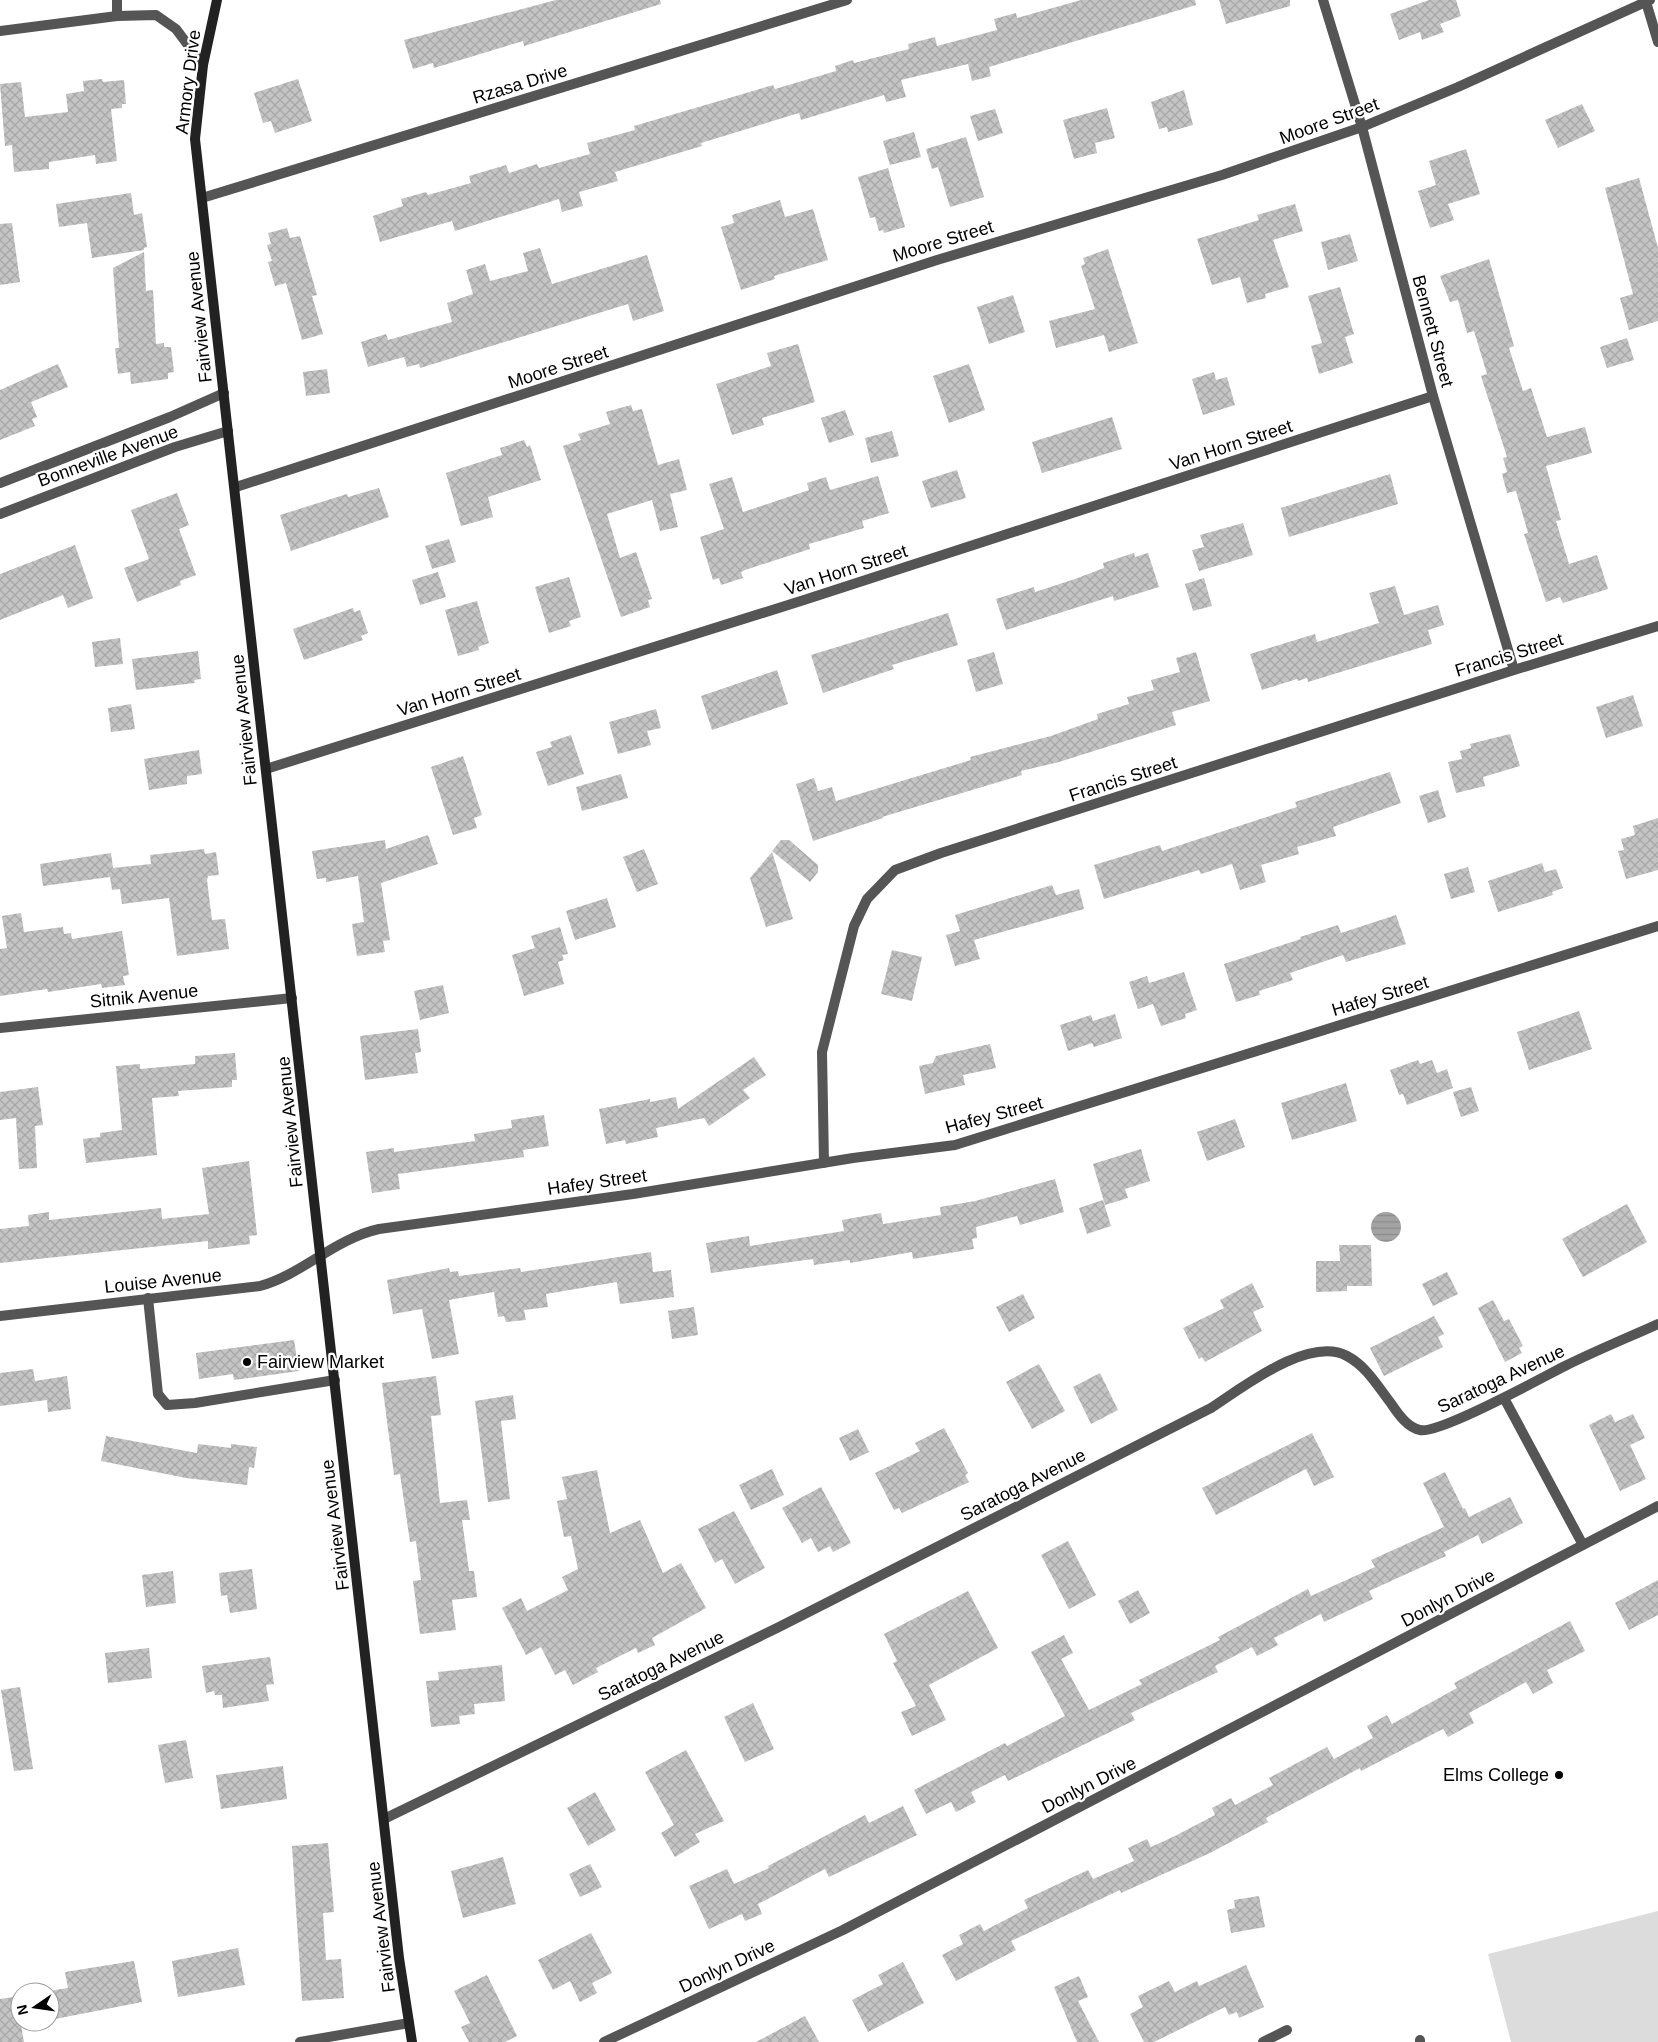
<svg xmlns="http://www.w3.org/2000/svg" width="1658" height="2042" font-family="Helvetica,sans-serif">
  <style>
    .garden { fill: #dcdcdc }
    .water { fill: url(#water-rules) }
    .building { fill: url(#building-cross-hatch) }
    .lines { fill: none; stroke-linecap: round; stroke-linejoin: round }
    .service { stroke: #555; stroke-width: 10 }
    .minor { stroke: #555; stroke-width: 10 }
    .tertiary { stroke: #555; stroke-width: 10 }
    .secondary { stroke: #222; stroke-width: 10 }
    .poi-dot { fill: #000; stroke: #fff; stroke-width: 2 }
    .labels { text-anchor: middle; stroke-width: 4.5; stroke-linejoin: round; paint-order: stroke }
    .street-label { font-size: 18px; fill: #000; stroke: #fff }
    .poi-label { font-size: 18px; fill: #000; stroke: #fff; text-anchor: start }
  </style>
  <defs>
    <pattern id="water-rules" width="6" height="5" patternUnits="userSpaceOnUse" patternTransform="scale(1.25)"><rect width="6" height="5" fill="#a3a3a3"/><path d="M0 2.5h6" fill="none" stroke="#8b8b8b"/></pattern>
    <pattern id="building-cross-hatch" width="8" height="8" patternUnits="userSpaceOnUse" patternTransform="scale(1.25)"><rect width="8" height="8" fill="#c4c4c4"/><path d="M0 0l8 8M0 8l8-8" fill="none" stroke="#a7a7a7"/></pattern>
  </defs>
  <rect width="100%" height="100%" fill="#fff"/>
  <path class="garden" d="M1658 1911V2042H1511L1488 1954Z"/>
  <path class="water" d="M1371 1227a15 15 0 1 1 30 0a15 15 0 1 1-30 0Z"/>
  <path class="building" d="M556 0H660L661 4 524 46 523 41 434 68 433 63 413 69 404 40Z
    M1081 0H1195L1196 5 989 67 991 76 972 81 968 64 901 80 906 97 886 102 884 95 801 120 799 113 701 143 702 146 615 172 618 181 579 192 583 206 562 212 559 199 455 231 452 221 380 242 373 216 403 206 401 199 426 192 428 195 471 183 469 176 506 165 509 173 537 164 539 168 590 154 587 143 635 130 634 126 773 85 775 89 836 71 835 66 853 60 854 63 909 49 908 44 935 37 937 46 997 30 994 19 1016 13 1017 18Z
    M1219 0H1290V6L1226 24Z
    M1429 0H1456L1461 16 1440 24 1444 32 1422 40 1420 32 1399 40 1390 14Z
    M102 79 103 82 124 80 126 104H122V108L111 109 117 161 96 164 95 155 49 162V169L14 172 12 145 5 146 0 84 21 82 25 117 68 112 66 94 84 91 83 81Z
    M298 79 312 121 275 133 271 121 263 123 254 93Z
    M1184 90 1193 125 1168 132 1167 127 1159 129 1151 102Z
    M1582 104 1595 131 1558 148 1545 120Z
    M1107 108 1115 138 1095 143 1097 153 1074 159 1063 120Z
    M995 109 1003 133 978 141 970 116Z
    M914 132 921 157 890 165 883 141Z
    M966 137 984 197 950 207 938 167 932 169 926 149Z
    M1466 149 1480 194 1448 204 1454 220 1430 228 1418 191 1436 185 1429 161Z
    M888 168 905 227 884 233 883 230 879 231 875 217 870 218 858 177Z
    M1639 178 1658 248V321L1629 330 1620 298 1633 294 1605 188Z
    M131 193 134 215 142 213 147 247 144 248V250L92 258 87 223 59 227 56 204Z
    M780 200 785 217 813 209 828 260 774 276 775 279 741 290 721 227 734 223 732 215Z
    M1295 204 1303 231 1273 240 1289 287 1265 294 1266 298 1247 303 1240 277 1212 285 1197 239 1259 220 1257 215Z
    M12 223 20 282 0 285V224Z
    M287 228 290 238 300 236 317 295 312 296 323 334 302 340 286 283 275 286 268 262 272 261 267 245 271 244 268 233Z
    M1350 234 1358 261 1328 270 1321 242Z
    M540 248 552 284 647 255 664 311 633 321 628 304 420 368 419 364 407 367 404 357 368 367 361 342 386 334 388 340 452 322 447 303 473 294 466 270 485 264 490 281 528 271 523 253Z
    M1108 249 1138 343 1109 352 1104 335 1056 348 1049 321 1095 309 1081 266 1085 264 1083 258Z
    M144 252 146 291 153 290 156 344 164 343V347H171L174 372 168 373V379L131 384 130 372 118 374 115 348H119L113 268Z
    M1489 259 1514 346 1509 348 1523 391 1531 388 1547 437 1585 427 1592 453 1546 466 1561 520 1556 521 1569 564 1597 555 1608 589 1563 603 1560 597 1546 602 1524 534 1528 533 1516 491 1507 493 1502 474 1507 472 1503 458 1507 457 1481 376 1487 374 1474 331 1467 333 1458 300 1450 302 1440 276Z
    M1340 287 1354 334 1345 337 1353 363 1319 374 1311 346 1322 343 1308 296Z
    M1013 295 1025 332 989 344 977 307Z
    M1627 338 1634 360 1607 368 1600 347Z
    M798 344 815 402 762 418 764 425 732 435 716 384 771 366 767 353Z
    M58 364 68 387 31 402 37 417 32 419 35 426 0 440V390Z
    M969 364 985 410 949 423 933 376Z
    M327 369 330 393 306 396 303 372Z
    M1214 372 1216 380 1227 377 1235 405 1203 415 1192 379Z
    M631 405 633 411 642 409 658 465 679 459 687 490 670 494 678 527 660 531 652 500 607 514 620 558 636 552 652 599 648 600 650 607 621 617 563 446 581 440 578 434 610 424 606 412Z
    M845 410 854 435 829 443 821 418Z
    M1112 417 1122 449 1042 473 1032 442Z
    M892 431 899 456 871 463 865 438Z
    M524 440 527 447 530 445 541 480 488 497 493 517 461 526 446 473 502 455 500 448Z
    M957 470 966 498 931 508 922 481Z
    M1390 474 1398 504 1289 537 1281 508Z
    M878 476 889 513 862 521 864 528 809 544 810 549 745 570 741 572 743 578 721 585 719 578 713 580 700 537 724 529 709 484 732 477 743 512 809 490 807 483 826 477 830 490Z
    M379 488 389 517 291 551 280 515 347 494 348 497Z
    M177 493 189 525 179 529 196 575 180 581 181 585 137 602 124 568 149 559 131 510Z
    M1243 523 1253 555 1199 571 1192 550 1204 547 1200 535Z
    M449 539 456 562 432 569 425 546Z
    M75 545 93 598 68 608 63 595 0 620V574Z
    M1134 553 1135 557 1148 553 1159 587 1114 601 1113 596 1006 630 996 599 1034 587 1035 592 1075 579 1104 568 1103 563Z
    M438 572 446 597 420 605 412 580Z
    M569 577 581 617 569 621 571 626 549 633 535 587Z
    M1204 578 1212 606 1193 611 1185 584Z
    M1395 586 1404 615 1438 605 1444 625 1428 630 1432 644 1308 682 1307 678 1298 681 1297 679 1262 690 1250 654 1315 634 1317 642 1379 623 1369 593Z
    M477 601 489 643 478 647 479 650 458 656 445 610Z
    M353 608 354 612 360 610 368 633 361 636 363 640 304 660 293 629Z
    M948 613 958 645 892 665 894 669 823 693 811 655Z
    M120 638 123 664 95 667 92 642Z
    M198 651 201 679 194 680 195 683 136 690 132 659Z
    M994 652 1003 684 976 692 967 660Z
    M1196 652 1210 701 1172 712 1176 725 1059 762 1021 771 1022 775 882 817 883 818 813 841 796 784 814 778 818 791 832 787 836 801 971 760 970 757 1051 736 1098 719 1097 714 1129 704 1127 697 1154 690 1151 680 1180 672 1176 658Z
    M777 670 788 704 712 730 701 696Z
    M1633 695 1643 726 1606 738 1596 707Z
    M131 704 135 729 111 732 108 708Z
    M656 709 661 728 647 731 651 745 618 754 609 722Z
    M1510 734 1520 766 1483 777 1485 786 1456 793 1448 762 1462 759 1460 751 1471 748 1470 744Z
    M571 735 584 774 548 786 536 752 552 747 550 742Z
    M199 750 202 774 187 776V784L149 790 144 759Z
    M463 756 482 815 474 818 477 828 453 835 431 767Z
    M1390 772 1401 803 1333 827 1336 836 1297 847 1299 854 1261 865 1266 882 1240 890 1232 864 1201 874 1199 870 1104 899 1094 865 1160 845 1162 851 1297 807 1295 802Z
    M621 774 628 798 582 811 576 787Z
    M1438 790 1446 817 1428 823 1419 796Z
    M1658 818V870L1626 879 1618 851 1624 850 1621 839 1635 835 1633 826Z
    M428 835 438 864 381 883 390 940 383 941 385 952 357 956 352 924 364 922 358 876 326 882V878L317 879 312 851 385 840 386 849Z
    M781 840H789L818 865V872L810 882 772 851Z
    M204 849 205 854 216 852 219 875 208 876 207 880 212 920 225 919 229 949 177 956 169 898 122 904 120 889 112 890 110 877 43 886 40 864 111 853 113 868 151 864 150 855Z
    M644 849 658 884 637 892 623 857Z
    M772 852 793 919 766 927 750 878Z
    M1542 863 1545 872 1556 869 1563 888 1552 892 1553 895 1498 912 1488 881Z
    M1468 867 1475 892 1451 899 1444 874Z
    M1052 885 1056 895 1079 889 1084 909 974 940 980 959 955 966 946 935 960 931 955 915Z
    M607 898 616 927 575 940 566 911Z
    M21 913 24 932 63 927 64 934 71 933 72 939 122 931 129 975 123 976 125 985 102 988 101 984 48 992 47 989 0 996V949L7 948 2 916Z
    M1396 915 1406 944 1346 962 1343 955 1290 973 1293 980 1259 991 1260 995 1236 1002 1224 964 1301 939 1300 937 1338 925 1341 933Z
    M560 927 568 954 562 955 564 960 558 962 564 984 524 996 512 955 535 948 531 936Z
    M892 950 922 957 912 1001 881 994Z
    M1184 972 1197 1010 1185 1014 1186 1018 1161 1026 1153 1004 1138 1009 1129 982 1147 976 1149 983Z
    M443 985 449 1013 420 1020 414 991Z
    M1579 1011 1592 1049 1529 1070 1517 1032Z
    M1115 1014 1122 1038 1094 1047 1092 1043 1068 1051 1060 1025 1091 1015 1093 1021Z
    M418 1029 421 1052 415 1053 418 1073 365 1080 360 1036Z
    M990 1044 996 1068 963 1075 965 1085 925 1094 919 1066 933 1063 936 1056Z
    M235 1053 237 1080H232V1087L178 1091 179 1096 152 1098 157 1155 86 1163 83 1139 100 1137V1133L122 1130 116 1066 140 1064V1069L195 1064V1056Z
    M754 1057 766 1075 743 1090 750 1098 709 1126 704 1118 656 1128 658 1137 626 1144 625 1140 606 1144 599 1109 650 1099V1102L676 1097 678 1109Z
    M1418 1060 1420 1064 1432 1060 1437 1073 1447 1069 1453 1088 1407 1105 1403 1094 1399 1095 1390 1070Z
    M1346 1083 1357 1121 1292 1140 1281 1103Z
    M38 1087 43 1125 35 1126 37 1168 19 1169 16 1118 0 1120V1092Z
    M1471 1087 1479 1111 1461 1117 1453 1092Z
    M544 1115 549 1146 523 1150 524 1157 398 1174 400 1189 372 1193 366 1152 394 1148V1152L475 1141 474 1134 512 1128 511 1120Z
    M1235 1119 1245 1147 1207 1161 1197 1132Z
    M1141 1149 1150 1181 1125 1189 1128 1198 1105 1205 1093 1164Z
    M249 1161 257 1235 249 1236 250 1244 208 1249V1241L0 1263V1229L29 1226 28 1215 49 1212V1220L161 1208 162 1219 209 1214 202 1168Z
    M1055 1179 1064 1212 1020 1225 1017 1216 976 1227 977 1238 972 1239 974 1249 913 1259 912 1252 850 1263V1260L814 1265 813 1259 711 1273 706 1243 749 1236 750 1246 844 1231 842 1220 881 1213 883 1224 941 1215 940 1207 975 1201Z
    M1103 1200 1111 1226 1087 1234 1079 1208Z
    M1627 1204 1647 1242 1583 1277 1562 1239Z
    M1339 1245H1371L1372 1286H1347V1291L1316 1292V1261H1340Z
    M651 1252 653 1272 671 1270 674 1297 620 1304 617 1282 546 1294 548 1307 524 1310 526 1320 506 1322 504 1316 498 1317 494 1292 449 1300 459 1354 432 1359 422 1309 393 1314 387 1280 449 1268 450 1272 458 1271 459 1276 520 1268 521 1272Z
    M1447 1272 1458 1294 1433 1306 1422 1284Z
    M1252 1283 1264 1307 1253 1312 1262 1331 1205 1362 1202 1357 1199 1359 1183 1328 1224 1308 1220 1300Z
    M1023 1294 1035 1318 1009 1332 996 1307Z
    M1493 1300 1504 1321 1509 1319 1523 1346 1519 1348 1522 1353 1505 1362 1478 1308Z
    M694 1307 698 1335 672 1339 668 1311Z
    M1434 1316 1444 1334 1438 1337 1443 1347 1384 1376 1370 1348Z
    M294 1340 299 1371 234 1380 233 1374 199 1379 196 1353Z
    M1039 1364 1065 1411 1032 1429 1006 1382Z
    M33 1369 35 1381 67 1376 71 1409 48 1412 47 1400 0 1406V1373Z
    M1100 1373 1118 1410 1091 1424 1073 1387Z
    M436 1376 441 1415 431 1416 440 1503 467 1500 470 1520H462L469 1571H474L477 1597 452 1600 456 1630 420 1634 413 1581 421 1580 416 1541 410 1542 400 1474 394 1475 382 1383Z
    M513 1395 516 1419 501 1421 510 1499 488 1502 475 1401Z
    M1611 1414 1615 1422 1633 1414 1645 1438 1630 1445 1646 1479 1620 1491 1589 1425Z
    M944 1428 968 1473 965 1475 969 1482 902 1513 899 1508 894 1510 875 1473 920 1451 915 1443Z
    M858 1429 869 1452 850 1461 839 1438Z
    M1312 1433 1334 1477 1314 1486 1306 1469 1216 1515 1202 1488Z
    M106 1436 197 1453 198 1444 231 1448V1444L257 1447 254 1468 249 1467 247 1485 186 1478 101 1461Z
    M772 1469 784 1495 751 1510 739 1485Z
    M597 1470 610 1533 640 1520 663 1573 681 1563 706 1608 652 1638 655 1645 638 1653 636 1648 596 1668 598 1672 573 1685 565 1670 555 1675 541 1647 526 1655 502 1608 521 1598 527 1611 568 1590 562 1577 578 1569 571 1536 564 1537 557 1501 567 1499 562 1477Z
    M1445 1472 1463 1509 1465 1508 1469 1517 1510 1497 1523 1523 1482 1544 1478 1535 1444 1552 1446 1556 1369 1591 1373 1599 1324 1622 1321 1614 1274 1638 1278 1645 1257 1656 1252 1647 1215 1666 1218 1672 1131 1713 1135 1720 1008 1781 1005 1775 971 1792 976 1802 956 1812 951 1802 926 1814 914 1790 1005 1743 1007 1746 1065 1716 1031 1652 1064 1635 1073 1653 1061 1659 1089 1710 1142 1684 1139 1680 1220 1640 1218 1637 1308 1589 1311 1596 1375 1567 1371 1560 1444 1527 1423 1483Z
    M821 1487 851 1543 833 1552 830 1546 818 1552 811 1538 802 1543 782 1508Z
    M734 1511 765 1568 735 1584 722 1559 715 1563 698 1529Z
    M1068 1541 1096 1595 1069 1609 1041 1555Z
    M252 1569 257 1609 230 1613 227 1595 221 1596 219 1573Z
    M173 1571 176 1603 146 1607 142 1575Z
    M1658 1580V1615L1629 1630 1615 1603Z
    M1138 1590 1150 1613 1130 1624 1118 1601Z
    M968 1591 998 1648 929 1685 946 1720 912 1736 901 1712 916 1706 893 1663 897 1661 884 1634Z
    M1570 1621 1585 1651 1547 1670 1553 1683 1533 1694 1526 1682 1469 1713 1474 1723 1448 1737 1443 1729 1361 1771 1360 1768 1266 1818 1268 1822 1210 1853 1121 1893 1120 1890 1011 1941 1016 1950 956 1981 942 1955 963 1944 959 1935 980 1924 984 1931 1028 1908 1024 1900 1088 1870 1093 1879 1134 1861 1128 1848 1147 1839 1151 1847 1175 1836 1215 1815 1212 1808 1231 1798 1235 1805 1273 1785 1269 1778 1327 1747 1334 1759 1373 1738 1367 1726 1387 1715 1392 1724 1457 1688 1454 1683Z
    M149 1648 152 1678 108 1683 105 1653Z
    M270 1657 274 1684 266 1685 269 1701 223 1708 222 1695H215L214 1691 206 1693 202 1666Z
    M502 1665 505 1701 474 1704 475 1714 459 1716 460 1724 431 1727 426 1681 439 1680 438 1672Z
    M20 1687 33 1769 14 1771 1 1690Z
    M753 1703 774 1749 745 1762 724 1717Z
    M186 1740 193 1778 165 1783 158 1745Z
    M686 1750 724 1821 695 1834 700 1842 675 1857 661 1833 674 1825 645 1772Z
    M283 1766 287 1799 221 1809 216 1775Z
    M595 1792 616 1830 588 1846 567 1808Z
    M903 1806 917 1835 829 1877 825 1869 758 1904 762 1914 745 1921 742 1914 709 1929 689 1886 727 1869 734 1884 769 1868 768 1866 865 1815 869 1823Z
    M328 1843 334 1912 323 1913 326 1960 341 1959 344 1998 302 2001 292 1846Z
    M503 1857 516 1904 463 1918 451 1871Z
    M590 1864 602 1887 580 1897 569 1874Z
    M1259 1896 1265 1927 1231 1933 1227 1910 1235 1908 1234 1900Z
    M591 1933 612 1973 592 1983 597 1993 580 2002 570 1981 553 1990 538 1960Z
    M238 1948 245 1985 178 1997 172 1961Z
    M134 1961 142 2002 50 2020V1992H42L68 1988 65 1972Z
    M903 1962 924 2003 868 2032 852 2000 883 1984 878 1975Z
    M1246 1965 1264 2007 1239 2018 1237 2012 1229 2015 1225 2007 1154 2042H1144L1130 2014 1143 2007 1138 1996 1169 1981 1175 1992 1197 1981 1199 1986Z
    M487 1975 517 2036 505 2042H469L461 2027 470 2023 454 1991Z
    M1079 1976 1088 1997 1078 2001 1099 2042H1077L1054 1987Z
    M20 1996V2022H37L21 2025 24 2042H0V1999Z
    M805 2016 819 2042H756Z"/>
  <g class="lines">
    <path class="service" d="M117 0V16
      M148 1298 158 1394 167 1405 195 1403 335 1380
      M1420 2040V2042"/>
    <path class="minor" d="M1323 0 1362 127 1433 396 1514 670
      M1646 2 1658 42
      M202 198 847 0
      M0 483 170 417 224 393
      M236 487 937 260 1222 175 1362 127 1458 87 1650 0
      M0 514 175 447 228 431
      M266 769 804 600 1433 396
      M0 1028 292 998
      M824 1163 822 1052 854 926 867 899 895 870 941 853 1514 670 1658 626
      M0 1316 260 1286C303 1274 334 1239 379 1229L633 1194 853 1158 955 1145 1658 926
      M1504 1398 1583 1545
      M384 1819 777 1628 1211 1408C1242 1388 1309 1335 1347 1356 1366 1366 1377 1385 1390 1402 1397 1412 1407 1428 1420 1430 1440 1434 1541 1378 1565 1366 1595 1351 1627 1338 1658 1324
      M300 2042 409 2023
      M604 2042 843 1930 1658 1506
      M1263 2042 1287 2030"/>
    <path class="tertiary" d="M0 31 117 16 156 15 176 29 203 65"/>
    <path class="secondary" d="M217 0 203 65 195 139 399 1958 412 2042"/>
  </g>
  <g class="poi-dot">
    <circle cx="247" cy="1362" r="5"/>
    <circle cx="1559" cy="1775" r="5"/>
  </g>
  <g class="labels">
    <g class="street-label">
      <text transform="translate(188 82) rotate(-83)" y="6">Armory Drive</text>
      <text transform="translate(520 84) rotate(-17)" y="6">Rzasa Drive</text>
      <text transform="translate(1329 121) rotate(-20)" y="6">Moore Street</text>
      <text transform="translate(943 241) rotate(-17)" y="6">Moore Street</text>
      <text transform="translate(199 317) rotate(-96)" y="6">Fairview Avenue</text>
      <text transform="translate(1433 331) rotate(75)" y="6">Bennett Street</text>
      <text transform="translate(558 367) rotate(-18)" y="6">Moore Street</text>
      <text transform="translate(1231 445) rotate(-18)" y="6">Van Horn Street</text>
      <text transform="translate(108 456) rotate(-20)" y="6">Bonneville Avenue</text>
      <text transform="translate(846 570) rotate(-18)" y="6">Van Horn Street</text>
      <text transform="translate(1509 655) rotate(-17)" y="6">Francis Street</text>
      <text transform="translate(459 692) rotate(-17)" y="6">Van Horn Street</text>
      <text transform="translate(244 720) rotate(-96)" y="6">Fairview Avenue</text>
      <text transform="translate(1123 779) rotate(-18)" y="6">Francis Street</text>
      <text transform="translate(144 996) rotate(-6)" y="6">Sitnik Avenue</text>
      <text transform="translate(1380 996) rotate(-17)" y="6">Hafey Street</text>
      <text transform="translate(994 1115) rotate(-15)" y="6">Hafey Street</text>
      <text transform="translate(290 1122) rotate(-96)" y="6">Fairview Avenue</text>
      <text transform="translate(597 1182) rotate(-8)" y="6">Hafey Street</text>
      <text transform="translate(163 1281) rotate(-6)" y="6">Louise Avenue</text>
      <text transform="translate(1501 1379) rotate(-25)" y="6">Saratoga Avenue</text>
      <text transform="translate(1023 1485) rotate(-27)" y="6">Saratoga Avenue</text>
      <text transform="translate(335 1525) rotate(-97)" y="6">Fairview Avenue</text>
      <text transform="translate(1448 1598) rotate(-28)" y="6">Donlyn Drive</text>
      <text transform="translate(661 1666) rotate(-26)" y="6">Saratoga Avenue</text>
      <text transform="translate(1089 1785) rotate(-27)" y="6">Donlyn Drive</text>
      <text transform="translate(381 1927) rotate(-97)" y="6">Fairview Avenue</text>
      <text transform="translate(727 1966) rotate(-25)" y="6">Donlyn Drive</text>
    </g>
    <g class="poi-label">
      <text x="257" y="1368">Fairview Market</text>
      <text x="1549" y="1781" text-anchor="end">Elms College</text>
    </g>
  </g>
  <g transform="translate(35 2007) rotate(257)"><circle r="24" fill="#ffffff" stroke="#999999"/>
  <path d="M0-4L9 19L0 12L-9 19Z" fill="#000000"/>
  <text y="-8" font-size="14" font-weight="bold" text-anchor="middle" fill="#000000">N</text>
  </g>
</svg>
